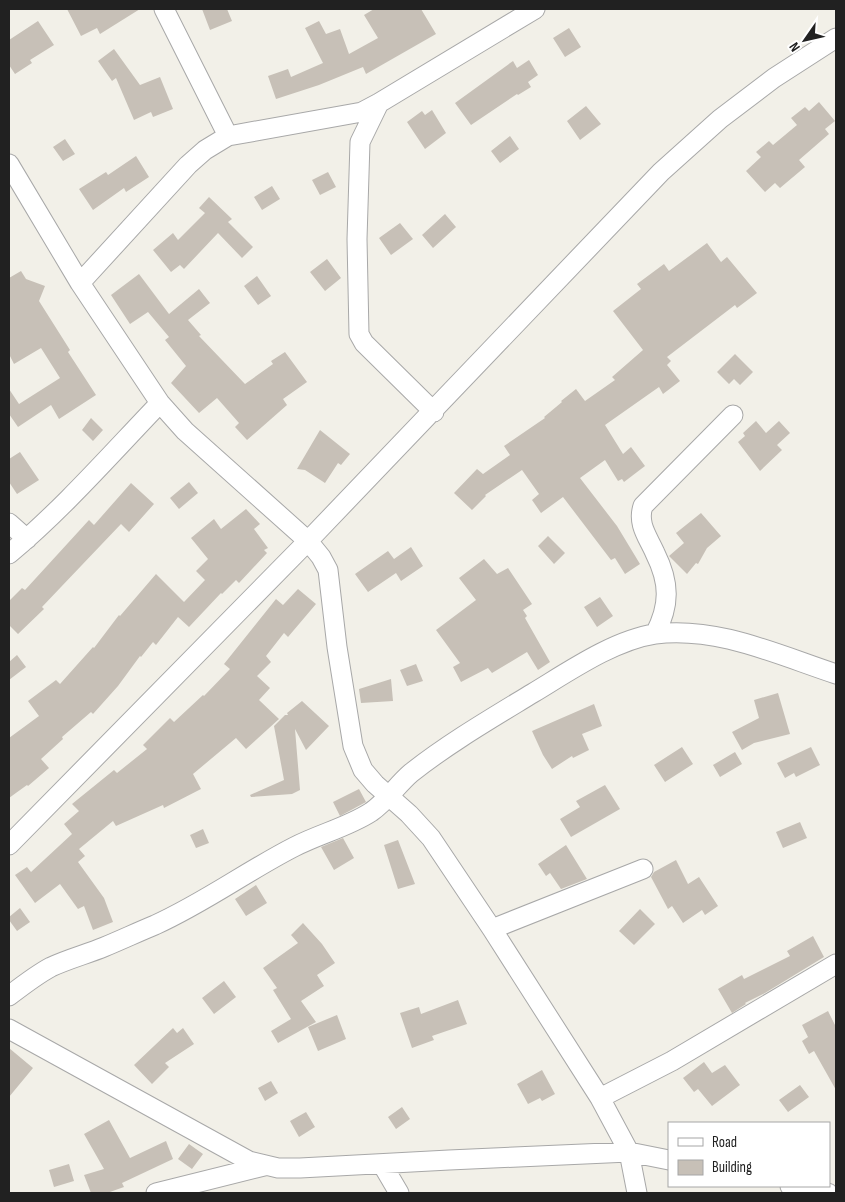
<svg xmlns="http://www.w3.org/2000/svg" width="845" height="1202" font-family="'Sofia Sans Condensed',sans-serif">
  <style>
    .building { fill: #c7c0b7 }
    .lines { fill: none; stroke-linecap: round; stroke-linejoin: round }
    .minor-casing { stroke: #a8a8a8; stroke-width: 21 }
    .minor { stroke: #fff; stroke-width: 19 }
  </style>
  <rect width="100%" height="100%" fill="#f2f0e8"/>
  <path class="building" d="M67 9H140L100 34 97 28 81 36Z
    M202 9H227L232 21 210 30Z
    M374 9H421L436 34 366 74 363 67 319 85 276 99 268 76 288 69 291 77 323 63 305 28 319 21 326 34 340 29 349 54 378 38 364 15Z
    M38 21 54 45 30 60 32 63 15 74 9 65V40Z
    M569 28 581 47 565 57 553 38Z
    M114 49 140 85 160 77 173 109 153 117 151 112 134 120 116 78 112 81 98 61Z
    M529 60 538 75 528 82 531 87 518 95 517 94 471 125 455 103 513 61 517 68Z
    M819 102 835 121 825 129 829 134 799 160 805 167 780 188 775 183 765 192 746 171 761 157 756 152 769 141 773 145 797 125 791 118 805 107 809 111Z
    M586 106 601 124 580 140 567 121Z
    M432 110 446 133 425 149 407 122 422 111 425 115Z
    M510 136 519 149 500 163 491 151Z
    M65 139 75 154 63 161 53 147Z
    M136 156 149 177 126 192 124 188 93 210 79 189 106 172 108 175Z
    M328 172 336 187 320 195 312 180Z
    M272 186 280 199 262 210 254 197Z
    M209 197 232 219 228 222 253 247 242 258 218 233 184 269 180 265 171 272 153 250 173 233 178 240 205 213 199 208Z
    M445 214 456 227 433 248 422 235Z
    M400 223 413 239 391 255 379 238Z
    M707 243 721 262 727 257 757 293 737 308 735 305 667 357 671 361 667 365 680 381 663 394 659 387 605 425 623 454 631 447 645 466 624 482 622 479 618 481 605 460 580 478 617 526 640 564 625 574 615 558 611 560 563 497 541 513 532 500 539 494 522 470 485 495 486 496 472 510 454 493 477 469 483 474 510 455 504 446 545 418 544 417 562 402 561 401 576 389 585 401 615 380 612 377 643 350 613 311 641 289 637 284 664 264 669 271Z
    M327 259 341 278 325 291 310 272Z
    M21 271 26 279 45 286 39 301 70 350 68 352 96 395 59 419 51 405 18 427 9 414V389L19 404 60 378 41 348 14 364 9 354V278Z
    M139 274 169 314 199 289 210 303 188 320 201 335 199 336 245 384 273 364 271 361 285 352 307 382 283 399 287 405 247 440 235 427 239 423 217 398 199 413 171 383 186 366 165 340 169 337 148 312 130 324 111 295Z
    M257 276 271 296 258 305 244 286Z
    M735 354 753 372 740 385 734 379 729 384 717 372Z
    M91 418 103 430 93 441 82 430Z
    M756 421 766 433 779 421 790 433 777 445 782 450 760 471 738 442 745 436 743 433Z
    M320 430 350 454 341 465 338 463 325 483 305 470 297 469Z
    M20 452 39 480 17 494 9 482V459Z
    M189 482 198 493 179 509 170 498Z
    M131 483 154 504 129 532 121 524 61 587 42 607 44 609 18 634 9 625V601L22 588 25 590 89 520 94 525Z
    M246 509 260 524 254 529 268 548 264 550 267 553 239 583 236 580 222 594 221 593 189 627 178 617 156 645 153 642 141 657 140 656 118 686 93 714 91 712 62 737 63 739 41 759 49 768 28 786 27 785 9 798V738L39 716 28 701 56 680 60 684 93 647 94 648 119 615 120 616 156 574 184 602 205 580 196 571 208 559 191 538 214 519 221 529Z
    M701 513 721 536 707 548 698 564 696 563 687 574 669 556 684 543 676 533Z
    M548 536 565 553 554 564 538 546Z
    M411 547 423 566 401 581 396 573 368 592 355 574 388 551 394 559Z
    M484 559 497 574 508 568 532 604 523 610 527 616 525 618 550 662 538 670 527 652 492 673 488 668 461 682 453 667 460 663 436 630 476 600 459 578Z
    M298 589 316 604 288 637 284 633 266 656 271 662 257 676 270 688 259 700 279 719 246 749 236 738 193 774 201 789 164 808 163 805 116 826 113 821 79 849 85 856 78 862 104 898 113 922 93 930 84 906 78 909 60 884 35 903 15 875 27 867 31 872 72 834 64 824 79 811 72 804 114 770 117 773 147 749 143 745 170 718 174 722 203 695 204 696 230 669 224 664 276 599 283 605Z
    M600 597 613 616 597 627 584 607Z
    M17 655 26 667 9 680V662Z
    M416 664 423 681 407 686 400 670Z
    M391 679 393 701 361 703 359 689Z
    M778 693 790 734 754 743 742 750 732 732 759 718 754 700Z
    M302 701 329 726 306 750 295 729 300 790 292 794 251 797 250 795 284 780 274 726 285 715H288L287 713Z
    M594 704 602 726 582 734 589 750 573 758 572 756 552 769 543 755 532 731Z
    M682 747 693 764 665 782 654 765Z
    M811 747 820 765 796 777 794 773 785 778 777 763Z
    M735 752 742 764 720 777 713 765Z
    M605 785 620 809 571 837 560 819 580 807 576 801Z
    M359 789 366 802 340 816 333 802Z
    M800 822 807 838 783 848 776 832Z
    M203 829 209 843 196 848 190 835Z
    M343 838 354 858 334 870 321 847Z
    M398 840 415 884 398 889 384 845Z
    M566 845 587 879 561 889 550 873 546 876 538 864Z
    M676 860 688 884 699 877 718 906 705 915 702 910 683 923 672 906 668 909 651 877 654 872Z
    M256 885 267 903 246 916 235 899Z
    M20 908 30 922 17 931 9 920V917Z
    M640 909 655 924 634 945 619 931Z
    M303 923 322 944 335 963 317 975 324 986 301 1001 316 1022 278 1043 271 1031 291 1019 273 990 277 988 263 968 298 943 291 935Z
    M813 936 824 957 765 993 745 1003 746 1004 732 1013 718 989 742 975 744 979 790 956 787 951Z
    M224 981 236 997 214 1014 202 998Z
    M458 1000 467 1024 432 1036 434 1040 412 1048 400 1013 419 1007 421 1014Z
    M828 1011 836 1027V1090L814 1051 809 1054 802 1041 808 1037 802 1025Z
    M337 1015 346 1039 318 1051 308 1027Z
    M173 1028 177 1033 183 1028 194 1044 165 1063 169 1067 152 1084 134 1065Z
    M9 1048 33 1068 9 1097Z
    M704 1062 712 1073 725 1065 740 1085 712 1106 698 1089 694 1092 683 1078Z
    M542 1070 555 1094 542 1101 540 1098 528 1104 517 1084Z
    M271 1081 278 1093 265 1101 258 1088Z
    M800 1085 809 1097 788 1112 779 1100Z
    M402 1107 410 1119 396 1129 388 1117Z
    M306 1112 315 1127 299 1137 290 1121Z
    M109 1120 130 1158 166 1141 173 1159 122 1183 124 1187 107 1193H91L84 1175 104 1169 84 1134Z
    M189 1144 203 1154 192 1169 178 1159Z
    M69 1164 74 1181 54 1187 49 1170Z"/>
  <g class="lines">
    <defs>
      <path id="minor" d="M164 9 228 136
        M379 103 360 142 357 239 359 334 364 343 434 412
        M9 164 80 283 160 403 185 431 308 541 321 557 328 570 337 647 353 746 363 770 375 784 409 814 431 838 492 929 600 1098 629 1152 637 1193
        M80 283 188 165 205 150 228 136 362 112 379 103 535 9
        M9 523 27 539
        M9 554C63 509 111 454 160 403
        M655 634C670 605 670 583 655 553 648 537 637 524 643 506L733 415
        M9 845 308 541 661 172 720 119 774 78 836 38
        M492 929 643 869
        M9 996C22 986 36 975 51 967 68 959 87 954 104 947 121 940 138 932 155 925 204 903 247 871 294 847 319 834 348 827 371 812 387 801 397 785 411 773 449 743 492 718 533 693 568 672 614 640 655 634 717 626 778 655 836 674
        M9 1029 249 1161 278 1168H300L449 1160 629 1152 669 1160
        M600 1098 672 1061 836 964
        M382 1164 399 1193
        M790 1186 828 1193
        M156 1193 264 1166"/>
    </defs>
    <use href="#minor" class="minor-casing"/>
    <use href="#minor" class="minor"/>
  </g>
  <rect width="845" height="1202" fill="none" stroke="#212121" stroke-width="20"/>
  <rect x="668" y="1122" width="162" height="65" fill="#ffffff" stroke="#a6a6a6"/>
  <rect x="678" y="1138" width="25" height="8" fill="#ffffff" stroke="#a6a6a6"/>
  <text x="712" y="1147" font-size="15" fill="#212121">Road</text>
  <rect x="678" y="1160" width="25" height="15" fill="#c7c0b7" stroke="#a6a6a6"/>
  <text x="712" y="1172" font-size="15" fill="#212121">Building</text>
  <g transform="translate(805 40) rotate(236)" stroke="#ffffff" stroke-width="4" paint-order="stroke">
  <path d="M0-4L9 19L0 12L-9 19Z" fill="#212121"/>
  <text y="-8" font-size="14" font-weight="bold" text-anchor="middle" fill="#212121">N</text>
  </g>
</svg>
